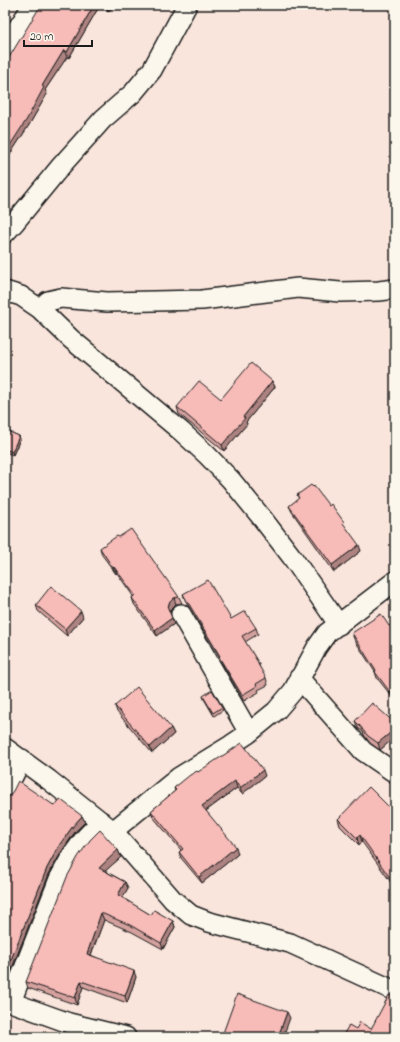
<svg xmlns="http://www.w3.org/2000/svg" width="400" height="1042" font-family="'Indie Flower',sans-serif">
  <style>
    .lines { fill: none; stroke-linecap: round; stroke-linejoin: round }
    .street-casing { stroke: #1c1c1c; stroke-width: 22 }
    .street { stroke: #fbf7ec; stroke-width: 19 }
    .wall { fill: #d4a19e; stroke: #1c1c1c }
    .shaded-wall { fill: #ad8381; stroke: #1c1c1c }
    .building { fill: #f7bbb8; stroke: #1c1c1c }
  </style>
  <rect width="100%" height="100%" fill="#fae5dc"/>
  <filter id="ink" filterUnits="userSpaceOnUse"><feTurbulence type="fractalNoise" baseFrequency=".025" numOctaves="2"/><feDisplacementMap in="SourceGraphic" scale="8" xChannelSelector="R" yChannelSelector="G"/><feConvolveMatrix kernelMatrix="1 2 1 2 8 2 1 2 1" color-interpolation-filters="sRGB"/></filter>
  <g filter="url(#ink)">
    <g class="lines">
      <defs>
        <path id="street" d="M5 47 33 5
          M5 233 15 222 61 166 103 119 133 93 152 70 187 5
          M5 291 21 296 40 309 71 339 182 432 207 455 231 480 262 518 292 557 339 625
          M40 309 48 301 61 298 107 302 202 300 298 288 340 292 379 291 395 289
          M181 614 249 733
          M299 678 363 751 395 773
          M5 748 49 780 113 831 173 900 191 915 209 922 290 943 395 991
          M5 792 22 759
          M113 831 179 777 231 745 249 733 276 711 293 691 317 647 327 633 395 581
          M5 1000 69 1023 126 1037
          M11 1002 59 879 71 857 84 839 101 821"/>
      </defs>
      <use href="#street" class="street-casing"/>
      <use href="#street" class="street"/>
    </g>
    <path class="wall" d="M100 5 69 58 67 57 45 90 47 94 29 125 7 159 9 163 5 168V64Z
      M103 5H116L108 11Z
      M272 381 275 387 246 422 247 424 224 451 179 414 177 407 221 399Z
      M5 430 19 436 20 439 13 455 5 452Z
      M297 495 329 506 346 528 361 551 334 572 292 512 289 506 299 499Z
      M100 548 179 597 182 603 176 604 171 609 170 614 174 624 157 636 134 604 132 598 133 596 117 573 116 574 102 555Z
      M183 594 231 619 256 628 258 634 245 642 259 664 260 669 266 678 268 685 258 690 259 692 244 701 222 663 220 658 185 600Z
      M36 605 83 617 67 636 38 611Z
      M389 626 393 698 377 678 375 672 354 639 352 633Z
      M203 696 222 707 223 710 214 716 204 699Z
      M115 706 171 728 174 734 152 753 117 712Z
      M355 721 395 723V737L380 750 370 743 364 735 363 732 358 728Z
      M198 772 265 776 242 794 237 788 206 811 238 854 202 883 181 858 179 852 181 850 153 817 151 811 175 791 174 788Z
      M5 801 55 806 82 816 85 822 75 832 62 851 49 874 7 981 5 980Z
      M395 813V888L362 842 359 845 340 826 338 819Z
      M118 850 121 857 105 871 125 882 128 888 122 898 151 915 173 921 175 927 163 949 132 932 104 920 91 955 136 977 127 1003 83 987 77 1005 28 988 26 982Z"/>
    <path class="shaded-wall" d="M94 5H100L69 58 67 52Z
      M106 5H116L108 11Z
      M64 50 67 57 45 90 47 94 29 125 7 159 9 163 5 168V153L42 86Z
      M272 381 275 387 246 422 247 424 224 451 222 445 243 417Z
      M19 436 20 439 13 455 12 452Z
      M359 545 361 551 334 572 332 565Z
      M114 567 117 573 116 574 113 568Z
      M174 598 176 604 171 609 170 614 168 608 169 603Z
      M81 611 83 617 67 636 65 629Z
      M172 618 174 624 157 636 155 630Z
      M6 688 8 695 5 713V695Z
      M395 688V696L393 698 390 692Z
      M171 728 174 734 152 753 150 747Z
      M395 729V737L380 750 378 743Z
      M263 770 265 776 242 794 240 788Z
      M235 781 237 788 204 812 202 806Z
      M82 816 85 822 75 832 62 851 49 874 7 981 5 975 47 868 60 844 73 826Z
      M360 835 362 842 359 845 357 838Z
      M236 847 238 854 202 883 199 877Z
      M118 850 121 857 102 874 99 868Z
      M125 882 128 888 120 902 118 895Z
      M101 913 104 920 89 960 87 954Z
      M173 921 175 927 163 949 161 943Z
      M134 971 136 977 127 1003 125 996Z
      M81 981 83 987 77 1005 75 998Z
      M287 1012 290 1018 283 1037H278Z"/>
    <path class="building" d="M41 5H94L67 52 64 50 42 86 44 87 27 119 5 153V64Z
      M251 363 272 381 243 417 245 418 222 445 177 407 199 381 221 399Z
      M5 430 19 436 12 452 5 449Z
      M311 485 313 487 314 486 329 506 331 504 344 522 343 523 359 545 332 565 289 506 299 498 297 495Z
      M131 529 179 597 174 598 169 603 168 608 172 618 155 630 132 598 135 595 114 567 113 568 100 548 117 536 119 537Z
      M208 580 231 619 245 611 256 628 242 636 259 664H258L266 678 256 684 257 686 242 695 219 657 220 656 183 594Z
      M51 586 81 611 65 629 36 605Z
      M381 614 389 626 395 624V688L390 692 375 672 376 671 352 633Z
      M137 687 171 728 150 747 115 706Z
      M212 690 222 707 213 713 203 696Z
      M372 703 395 723V729L378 743 368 736 362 729V728L355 721Z
      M242 743 263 770 240 788 235 781 202 806 236 847 199 877 179 852 183 849 151 811 176 790 174 788 190 775 197 771 198 772Z
      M18 781 55 806 60 799 82 816 73 826 60 844 47 868 5 975V801L13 791Z
      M369 787 395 813V885L360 835 357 838 338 819Z
      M100 830 118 850 99 868 125 882 118 895 151 915 154 910 173 921 161 943 130 925 101 913 87 954 134 971 125 996 81 981 75 998 26 982 67 877 78 857 90 840Z
      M395 904V910L392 906Z
      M237 994 287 1012 278 1037H224L222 1036Z
      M389 995 393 996 395 995V1037H342L349 1025 356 1029 360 1022 371 1029Z"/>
  </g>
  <rect width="400" height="1042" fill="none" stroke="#fbf7ec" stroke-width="20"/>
  <rect x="10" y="10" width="380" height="1022" fill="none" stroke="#1c1c1c" stroke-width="1.5" filter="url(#ink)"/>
  <path d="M24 40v6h68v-6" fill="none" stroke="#1c1c1c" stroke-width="2"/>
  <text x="30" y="40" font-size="12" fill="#1c1c1c" stroke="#fbf7ec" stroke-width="3" paint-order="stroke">20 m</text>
</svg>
